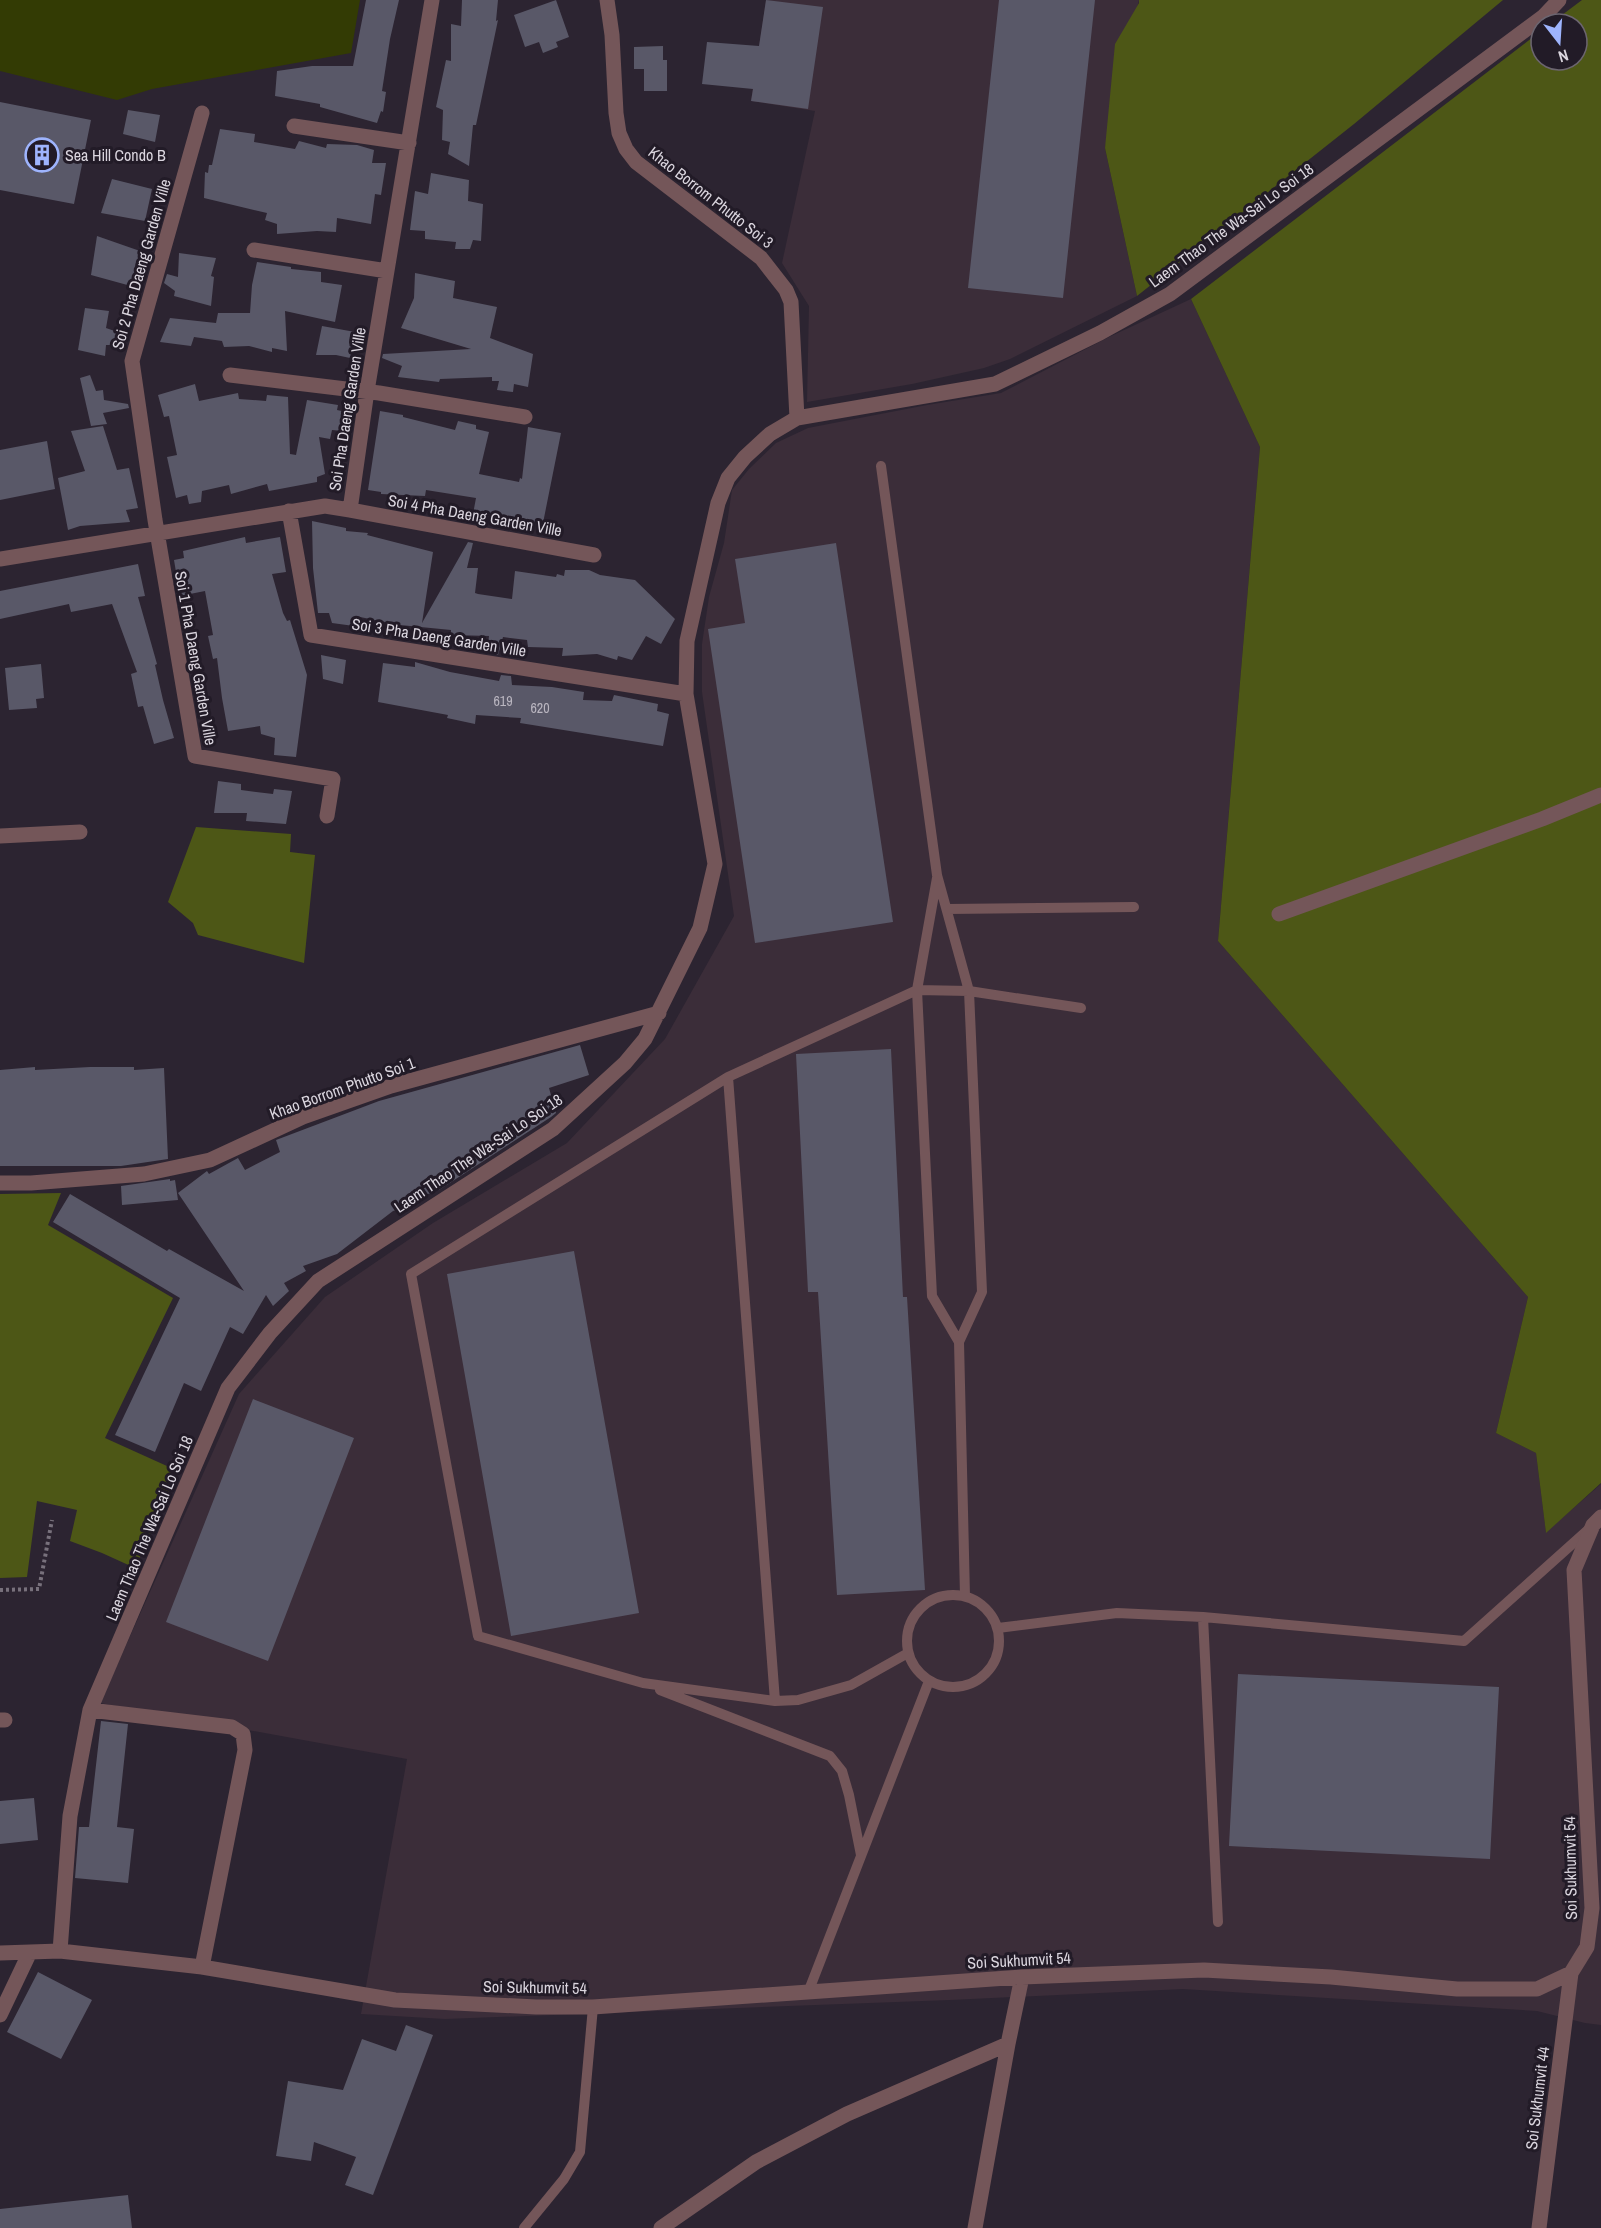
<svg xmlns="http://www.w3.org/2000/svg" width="1601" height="2228" font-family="'Archivo Narrow',sans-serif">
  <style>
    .industrial { fill: #3b2d39 }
    .green { fill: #333b04 }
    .forest { fill: #4d5716 }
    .building { fill: #595868 }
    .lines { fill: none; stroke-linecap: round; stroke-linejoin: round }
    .path { stroke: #78717c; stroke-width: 4; stroke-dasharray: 3 3; stroke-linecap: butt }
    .lane { stroke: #745659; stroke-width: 10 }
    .street { stroke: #745659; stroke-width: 15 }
    .labels { text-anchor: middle; stroke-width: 6; stroke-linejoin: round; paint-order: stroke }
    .number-label { font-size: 14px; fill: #bab6c0 }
    .poi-label { font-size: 16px; fill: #dad5de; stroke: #221b27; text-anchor: start }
    .street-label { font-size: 16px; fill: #dad5de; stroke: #221b27 }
  </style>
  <rect width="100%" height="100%" fill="#2c2431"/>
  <path class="industrial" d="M766 0H1139L1105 148 1137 296 1010 359 984 368 912 384 807 402 809 306 782 263 815 111 751 101Z
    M1191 299 1260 447 1218 941 1528 1297 1496 1433 1536 1453 1546 1532 1601 1484V2025L1585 2023 1537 2011 1183 1989 950 2000 445 2019 361 2014 407 1759 100 1703 239 1394 325 1297 433 1223 567 1143 665 1039 734 916 702 692V644L709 597 724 543 732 490 749 469 776 443 808 428 927 405 1001 393 1109 337Z"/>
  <path class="green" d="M0 0H360L351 53 152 89 117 100 0 71Z"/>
  <path class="forest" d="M1139 0H1503L1354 124 1137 296 1105 148 1115 44 1139 3Z
    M1582 0H1601V1483L1546 1533 1536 1453 1496 1433 1528 1297 1218 941 1260 447 1191 299 1541 31V60H1577V24H1550Z
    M196 827 291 834 290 852 315 855 304 963 198 935 193 923 168 902Z
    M61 1193 48 1225 173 1298 105 1438 178 1471 135 1568 102 1553 70 1541 77 1510 37 1501 27 1577 0 1578V1194Z"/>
  <path class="building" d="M366 0H399L390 39 382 91 386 92 383 112 381 111 377 123 320 107V104L275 96 277 71 312 66H353Z
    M462 0H498L496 21 498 20 476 125H473L469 166 448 154 450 142 442 140 443 110 436 107 446 60 451 61V24L461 26Z
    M556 0 569 37 556 42 558 47 543 53 539 42 525 47 514 15Z
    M766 0 823 7 808 109 751 101 753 89 702 84 707 42 759 46Z
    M999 0H1095L1063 298 968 288Z
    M663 46V60H667V91H644V69H634V47Z
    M0 102 91 120 74 204 0 190Z
    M128 110 160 115 155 142 123 134Z
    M220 129 255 134 254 142 295 149 299 141 326 148 327 144 357 145 374 150 372 163H386L381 195 375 194 371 224 337 218 336 232 317 231 277 234V224L265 220 267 213 204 198 205 172 208 173 209 165H212Z
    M431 173 469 180 468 201 483 204 481 241 473 240 470 249H455L456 242 425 239V231L410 230 415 191 428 194Z
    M112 179 152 189 145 221 101 213Z
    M97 236 140 251 131 286 91 275Z
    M179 253 216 258 211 276 214 277 211 306 174 296 175 291 164 283 167 274 178 277Z
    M257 262 291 267V269L321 272V282L342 285 335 322 285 311 287 351 272 348V352L249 346 224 347 222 341 194 337 191 346 160 342 170 318 216 323 218 313H250L252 285Z
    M415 273 455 281 453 298 497 307 490 338 533 354 528 387 514 384 513 392 497 390 499 381H492V377L440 379 439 382 398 377 402 366 382 358 383 354 471 349 401 328 414 298Z
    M85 308 109 311 106 328 129 336 126 345H106L105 356 78 350Z
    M322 326 355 332 350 358 336 355H316Z
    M90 375 96 391 103 390 104 400 128 404 129 408 103 413 107 424 91 426 80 378Z
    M195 384 199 401 238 393 239 399 266 401 267 395 288 397 290 454 296 455 307 400 338 405 337 410 346 412 343 431 332 430 330 439 319 437 325 474 317 477V482L269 491 267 484 231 494 229 485 202 491 201 502 189 504 187 495 176 498 167 457 177 455 169 416 164 417 158 395Z
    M380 411 403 415V417L455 430 458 421 476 425V429L489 432 479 474 519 482 520 478 522 479 528 427 561 433 543 523 536 522 535 526 506 520 483 519 484 514H473L476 498 426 490 425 496 381 494V492L368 490Z
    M103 426 117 470 129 468 138 508 126 510 130 522 80 526 68 530 58 478 85 471 71 431Z
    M47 441 55 489 0 500V450Z
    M312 521 346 528V531L368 533 367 535 433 552 422 623 468 542 473 543 467 568H478L475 593 478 594 512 599 515 571 556 577 557 574 564 576 565 570H589L600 575 635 580 675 619 661 644 646 636 632 660 618 656 617 660 597 654 562 656 563 648 528 647 527 640 503 637 498 655 487 653 489 636 451 635V630L400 625 355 616 354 626 332 623 329 613H318L313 568Z
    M245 537 246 543 280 537 286 572 272 574 283 613 287 621 290 620 307 675 296 757 274 755 275 738 261 734 260 726 228 731 222 698 217 658 213 659 208 636 213 635 205 591 180 596 174 560 184 558 183 551Z
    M836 543 893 922 755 943 708 629 745 623 735 559Z
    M138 564 145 596 138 597 157 664 155 665 163 700 174 738 154 744 143 706 138 707 131 674 137 672 112 604 71 612 69 604 0 619V591Z
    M321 655 346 660 343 684 323 679Z
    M415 662 450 672 499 681 501 675 511 676 512 685 552 687 584 692 583 700 612 701 614 695 658 704 657 711 669 714 663 746 520 723 521 718 476 715 475 724 447 718 448 715 378 702 383 663 415 667Z
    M41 664 44 698 36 699 37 708 9 710 5 668Z
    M218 781 241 784V790L273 794 274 789 292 791 286 824 246 821 247 813H214Z
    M580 1045 589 1075 549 1088 556 1113 551 1117 439 1190 409 1201 410 1206 393 1211 337 1254 303 1266 306 1271 284 1283 289 1291 273 1306 266 1295 243 1334 230 1327 201 1391 184 1383 155 1452 115 1435 180 1298 53 1222 70 1194 167 1251 169 1249 244 1291 178 1193 207 1171 209 1174 238 1158 245 1170 280 1152 276 1140 379 1101Z
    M891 1049 903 1297H907L925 1590 837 1595 818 1292H808L796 1054Z
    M35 1067V1070L90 1067H134V1070L164 1068 168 1159 121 1166H0V1070Z
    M170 1179V1181L175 1180 178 1200 122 1205 121 1186Z
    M574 1251 639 1613 511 1636 447 1274Z
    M253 1399 354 1438 268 1661 166 1622Z
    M1238 1674 1499 1687 1490 1859 1229 1846Z
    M101 1721 128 1724 117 1827 134 1829 128 1883 75 1878 79 1827H89Z
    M34 1798 38 1840 0 1844V1801Z
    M38 1972 92 2000 61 2059 7 2032Z
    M406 2025 433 2035 373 2195 345 2185 356 2157 314 2142 311 2161 276 2156 288 2081 343 2090 362 2039 396 2051Z
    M128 2195 132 2228H0V2209Z"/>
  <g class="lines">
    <path class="path" d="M0 1590 39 1589 52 1520"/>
    <path class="lane" d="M881 466 937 875 969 991 982 1292 959 1342 965 1596
      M937 878 917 990 932 1296 959 1342
      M947 909 1134 907
      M728 1077 411 1274 478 1636 643 1683 775 1701 798 1700 851 1685 908 1653
      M907 1641a46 46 0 1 1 92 0a46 46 0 1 1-92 0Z
      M1203 1617 1218 1922
      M998 1628 1117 1613 1203 1617 1464 1641 1589 1529
      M660 1690 830 1756 842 1771 849 1795 861 1855
      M775 1701 728 1077 917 990 969 991 1081 1008
      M809 1990 929 1681
      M524 2228 564 2179 580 2152 593 2007"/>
    <path class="street" d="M607 0 612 35 616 113 619 133 626 149 636 162 761 258 786 290 791 302 797 418
      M202 113 132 361 155 520 195 756 333 779 327 816
      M294 126 409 143
      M254 250 387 271
      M230 375 379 393 525 417
      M350 510 594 555
      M289 511 311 635 686 694
      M0 559 325 506 350 510 367 391 432 0
      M0 836 80 832
      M1279 914 1542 819 1601 795
      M0 1183H31L144 1174 210 1160 303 1117 391 1086 659 1013
      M90 1710 232 1727 243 1734 245 1750 202 1967
      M0 1720H5
      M60 1951 70 1816 90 1710 228 1388 270 1333 318 1281 553 1129 625 1063 645 1039 700 928 715 864 686 694 687 641 718 503 728 478 745 457 770 434 797 418 995 384 1100 333 1170 294 1544 16 1559 0
      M0 1953 60 1951 202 1967 395 2000 536 2007H593L1022 1977 1204 1970 1331 1977 1457 1989H1537L1571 1973 1587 1947 1592 1908 1574 1570 1593 1525 1601 1517
      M0 2015 30 1952
      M661 2228 756 2162 847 2114 1008 2044 1022 1977
      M975 2228 1008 2044
      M1539 2228 1571 1973"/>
  </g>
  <defs>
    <symbol id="building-ring" viewBox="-11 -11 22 22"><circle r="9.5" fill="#221b27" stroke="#9eb4fd" stroke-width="1.5"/><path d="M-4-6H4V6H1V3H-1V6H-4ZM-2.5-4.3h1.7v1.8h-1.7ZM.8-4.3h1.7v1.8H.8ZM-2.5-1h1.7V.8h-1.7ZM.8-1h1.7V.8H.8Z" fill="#9eb4fd"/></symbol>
  </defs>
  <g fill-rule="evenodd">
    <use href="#building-ring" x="23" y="136" width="38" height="38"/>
  </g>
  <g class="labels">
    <g class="number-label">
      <text x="503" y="706">619</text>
      <text x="540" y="713">620</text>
    </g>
    <g class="poi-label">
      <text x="65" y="161">Sea Hill Condo B</text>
    </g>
    <g class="street-label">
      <text transform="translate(711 197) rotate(38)" y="6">Khao Borrom Phutto Soi 3</text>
      <text transform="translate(1231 225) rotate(-36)" y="6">Laem Thao The Wa-Sai Lo Soi 18</text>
      <text transform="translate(141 264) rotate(-74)" y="6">Soi 2 Pha Daeng Garden Ville</text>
      <text transform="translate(347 409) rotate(-81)" y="6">Soi Pha Daeng Garden Ville</text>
      <text transform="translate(475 515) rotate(10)" y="6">Soi 4 Pha Daeng Garden Ville</text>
      <text transform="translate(439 637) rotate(9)" y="6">Soi 3 Pha Daeng Garden Ville</text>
      <text transform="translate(196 658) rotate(80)" y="6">Soi 1 Pha Daeng Garden Ville</text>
      <text transform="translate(342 1088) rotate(-20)" y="6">Khao Borrom Phutto Soi 1</text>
      <text transform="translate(478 1153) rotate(-34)" y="6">Laem Thao The Wa-Sai Lo Soi 18</text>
      <text transform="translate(149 1528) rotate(-67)" y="6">Laem Thao The Wa-Sai Lo Soi 18</text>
      <text transform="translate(1570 1868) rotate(-91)" y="6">Soi Sukhumvit 54</text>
      <text transform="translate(1019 1960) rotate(-3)" y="6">Soi Sukhumvit 54</text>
      <text transform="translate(535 1987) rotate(1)" y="6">Soi Sukhumvit 54</text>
      <text transform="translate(1537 2098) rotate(-83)" y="6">Soi Sukhumvit 44</text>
    </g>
  </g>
  <g transform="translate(1559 42) rotate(163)"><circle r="28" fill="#221b27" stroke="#6c6570" stroke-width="1.5"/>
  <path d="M0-4.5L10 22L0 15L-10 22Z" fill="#9eb4fd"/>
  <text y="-9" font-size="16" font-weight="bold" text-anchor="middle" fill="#dad5de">N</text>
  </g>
</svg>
